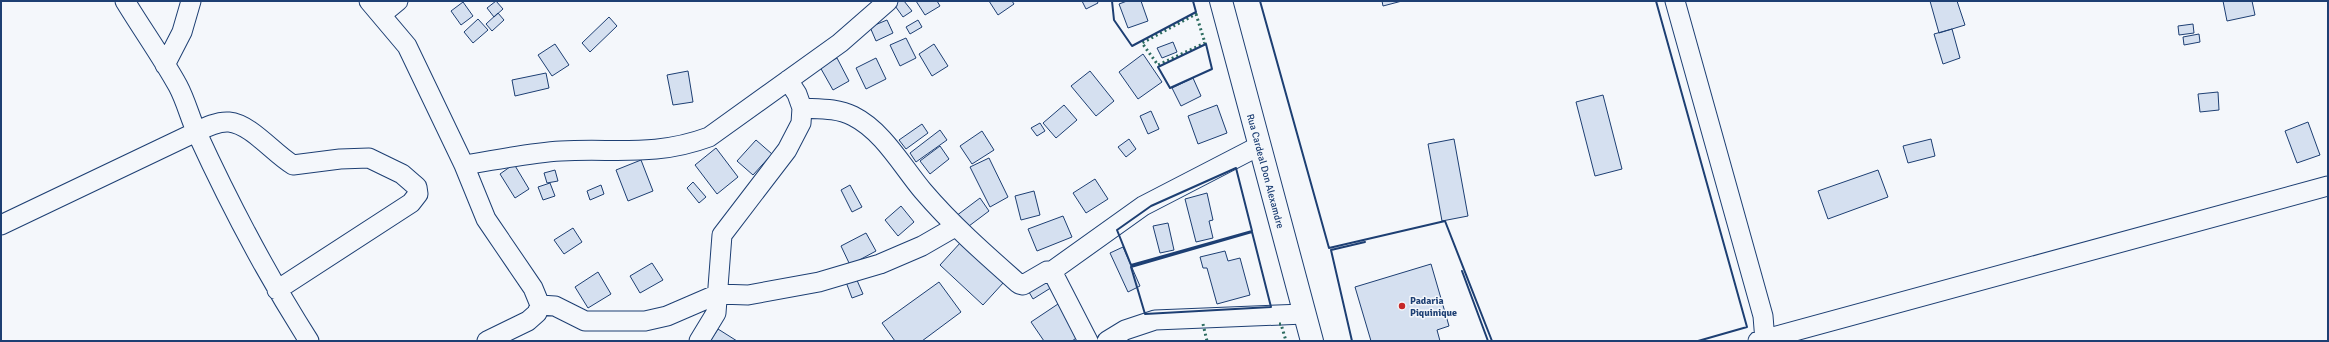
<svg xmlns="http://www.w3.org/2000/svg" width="2329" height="342" font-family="Signika,sans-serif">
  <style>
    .building { fill: #d5e0f0; stroke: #1d3f73 }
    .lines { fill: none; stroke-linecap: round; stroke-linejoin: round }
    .minor-casing { stroke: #1d3f73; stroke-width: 21 }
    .major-casing { stroke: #1d3f73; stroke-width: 24 }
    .minor { stroke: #f4f7fb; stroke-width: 19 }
    .major { stroke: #f4f7fb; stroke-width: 22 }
    .hedge { stroke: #2c6c60; stroke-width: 3; stroke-dasharray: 2 3; stroke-linecap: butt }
    .wall { stroke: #1d3f73; stroke-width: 2 }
    .poi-dot { fill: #c62828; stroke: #f4f7fb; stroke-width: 1.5 }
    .labels { text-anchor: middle; stroke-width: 3; stroke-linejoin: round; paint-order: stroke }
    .street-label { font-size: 10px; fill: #1d3f73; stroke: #f4f7fb }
    .poi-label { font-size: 10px; font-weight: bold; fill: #1d3f73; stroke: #f4f7fb; text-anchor: start }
  </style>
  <rect width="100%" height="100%" fill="#f4f7fb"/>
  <path class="building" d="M496 1 503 9 494 17 487 8Z
    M895 1H904L912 11 903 17 893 3Z
    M916 1H937L940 6 925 15Z
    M989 1H1012L1014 4 998 15Z
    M1082 1H1097L1098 3 1086 9Z
    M1127 1H1141L1148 21 1128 28 1119 4Z
    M1382 1H1402L1383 6Z
    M1930 1H1957L1965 25 1939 33Z
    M2223 1H2252L2255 15 2227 21Z
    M463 2 473 16 461 25 451 11Z
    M498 13 504 20 492 31 486 24Z
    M609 17 617 26 590 52 582 43Z
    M478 19 488 30 473 43 464 32Z
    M887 20 893 33 876 41 870 27Z
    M918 20 922 27 910 34 906 27Z
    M2193 24 2194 33 2179 35 2178 26Z
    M1952 29 1960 58 1943 64 1934 34Z
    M2199 34 2200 42 2184 45 2183 37Z
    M906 38 916 58 900 66 890 45Z
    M1173 42 1177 52 1162 58 1157 48Z
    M555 44 569 65 552 76 538 55Z
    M934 44 948 66 932 76 919 54Z
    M1143 54 1162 82 1138 99 1119 72Z
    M837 58 849 81 833 90 820 67Z
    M876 58 886 79 866 89 856 68Z
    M688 71 693 102 673 105 667 75Z
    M1090 71 1114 101 1096 116 1071 86Z
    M546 73 549 88 515 96 512 80Z
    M1193 78 1201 96 1181 106 1172 88Z
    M2218 92 2219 110 2200 112 2198 94Z
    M1603 95 1622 169 1595 176 1576 102Z
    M1064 105 1077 120 1056 138 1043 123Z
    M1217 105 1227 133 1198 144 1188 116Z
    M1151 111 1159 129 1148 134 1140 116Z
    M2308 122 2320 155 2297 163 2285 131Z
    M1040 123 1045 131 1037 136 1031 128Z
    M922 124 928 133 906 149 899 140Z
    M940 130 947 140 916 162 910 153Z
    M982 131 994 150 972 164 960 146Z
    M1129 139 1136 149 1126 157 1118 147Z
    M1454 139 1468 216 1442 221 1428 144Z
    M1931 139 1935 156 1908 163 1903 146Z
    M756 140 772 154 753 175 737 161Z
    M940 146 949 159 930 174 920 161Z
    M716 148 738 177 717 194 695 165Z
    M989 158 1008 197 990 207 970 167Z
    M641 160 653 191 628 201 616 170Z
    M514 164 529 189 515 198 500 174Z
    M555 170 558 181 547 183 544 173Z
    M1878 170 1888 197 1828 219 1818 191Z
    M1095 179 1108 199 1086 213 1073 193Z
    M693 182 706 197 699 203 687 188Z
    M550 183 555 196 543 200 538 187Z
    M601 185 604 194 590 200 587 191Z
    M850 185 862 207 852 212 841 190Z
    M1034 191 1040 215 1021 220 1015 196Z
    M1207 193 1213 220 1209 221 1213 238 1196 242 1185 199Z
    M980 198 989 211 965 229 956 216Z
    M901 206 914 222 898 236 885 220Z
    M1063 216 1072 237 1037 251 1028 229Z
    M1168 223 1174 250 1160 253 1153 226Z
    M573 228 582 242 564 254 554 240Z
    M866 233 876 251 850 265 841 246Z
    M961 242 1004 282 983 305 940 265Z
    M1123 247 1140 286 1128 292 1110 253Z
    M1225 251 1228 261 1240 258 1250 295 1217 304 1207 268H1203L1200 257Z
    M652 263 663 280 640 293 630 276Z
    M1431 264 1449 326 1437 330 1440 341H1371L1355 287Z
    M598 272 611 294 588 308 575 287Z
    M1050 273 1057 284 1033 299 1026 287Z
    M856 278 863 294 852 298 846 282Z
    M939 282 961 312 922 341H895L882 323Z
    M1064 300 1085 332 1072 341H1044L1031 322Z
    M718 329 737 341H710Z"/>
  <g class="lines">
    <defs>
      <path id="minor" d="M125 1C142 29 162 57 178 86 186 101 190 118 197 133 230 205 267 275 309 341
        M369 1 407 46 464 165 486 219 533 288 540 305 537 313 528 321 487 341
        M1675 1 1763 316 1765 341
        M381 15 398 1
        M165 65 182 32 191 1
        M802 108C819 109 837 108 853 116 883 131 902 166 923 191 952 225 985 254 1019 284L1023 285 1047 271H1052L1088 341
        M464 165C496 160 528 153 561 151 615 148 655 157 709 137L840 43 888 1
        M1 225 196 132C206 127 218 121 229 122 251 124 274 154 293 165L340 159 369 158 402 174 417 187 418 194 411 203 277 290
        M1052 271 1143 206 1259 146
        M540 305 555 306 585 321H645L667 316 718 294 748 295 819 282 880 264 922 246 955 227
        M699 341 716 313 722 235 787 150 801 123 802 108 797 94 788 80
        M1107 341 1125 330 1155 320 1304 314
        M1758 341 2328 186"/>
      <path id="major" d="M1221 1 1312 341"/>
    </defs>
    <use href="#minor" class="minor-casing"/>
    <use href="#major" class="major-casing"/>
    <use href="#minor" class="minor"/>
    <use href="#major" class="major"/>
    <path class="hedge" d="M1196 14 1205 43 1158 65 1142 43Z
      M1203 324 1207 341
      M1279 324H1281L1286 341"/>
    <path class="wall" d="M1112 1 1114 20 1132 46 1196 12 1193 1
      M1260 1 1329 248 1445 221 1492 341
      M1656 1 1747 327 1698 341
      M1206 44 1212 69 1170 88 1158 67Z
      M1236 168 1252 231 1131 265 1117 230 1151 206Z
      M1252 232 1271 307 1145 314 1131 267Z
      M1462 271 1488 341
      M1352 341 1331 250 1365 242"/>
  </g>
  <circle class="poi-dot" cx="1402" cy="306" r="4"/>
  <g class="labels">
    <g class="street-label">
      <text transform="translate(1266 171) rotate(75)" y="4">Rua Cardeal Don Alexamdre</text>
    </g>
    <g class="poi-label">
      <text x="1410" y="304">Padaria<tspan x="1410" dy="12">Piquinique</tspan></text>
    </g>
  </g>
  <rect width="2329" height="342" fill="none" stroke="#1d3f73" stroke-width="4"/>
</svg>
